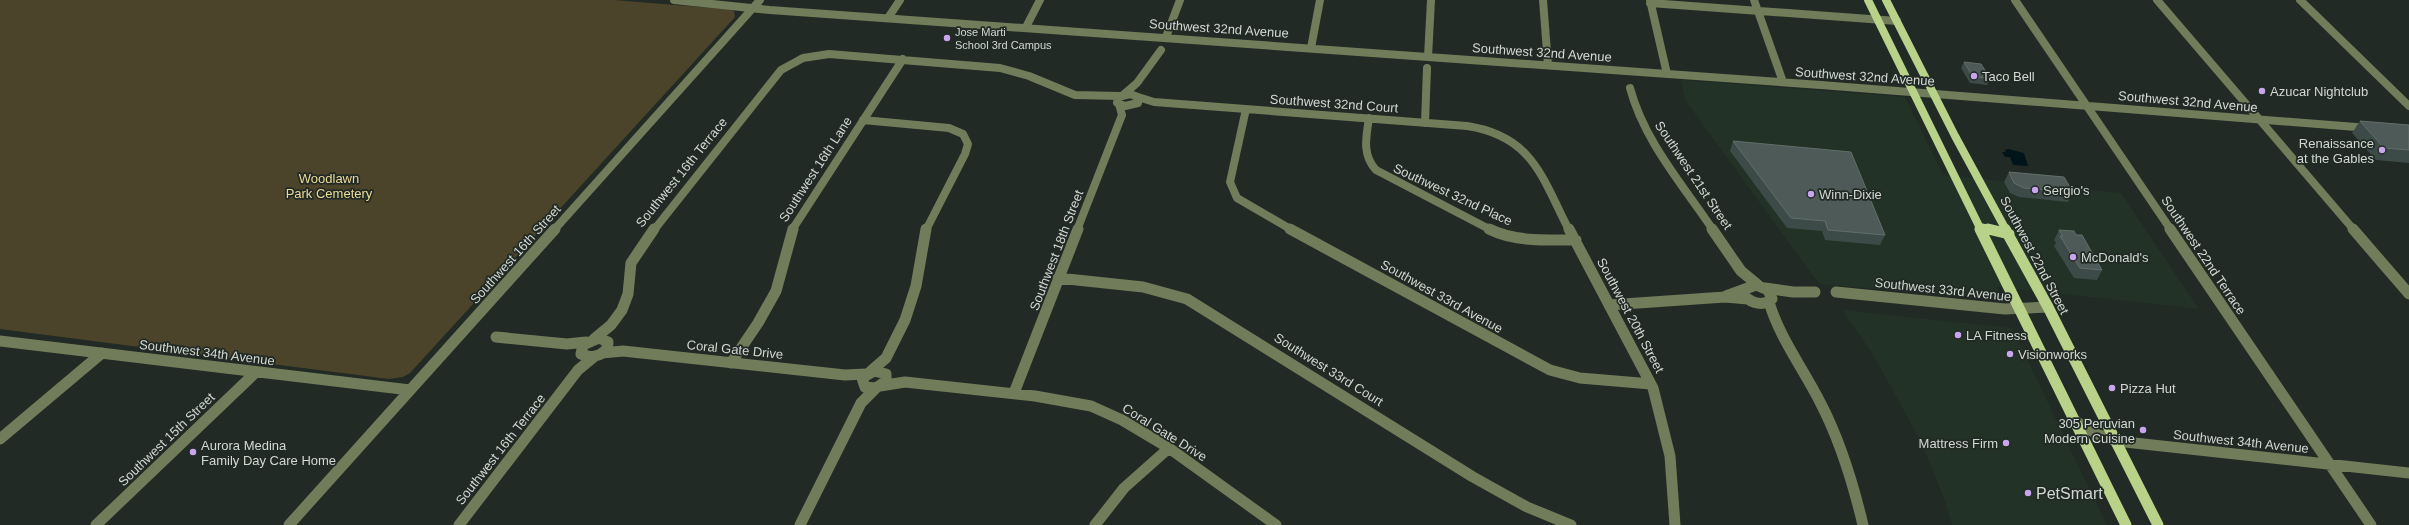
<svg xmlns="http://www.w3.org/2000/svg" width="2409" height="525" font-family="Helvetica,sans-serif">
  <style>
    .built { fill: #223227 }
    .green { fill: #4b442b }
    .water { fill: #00141a }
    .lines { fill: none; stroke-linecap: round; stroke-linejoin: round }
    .minor-far1 { stroke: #707c5a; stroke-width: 8 }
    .minor { stroke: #707c5a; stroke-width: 11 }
    .major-far1 { stroke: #b8d28a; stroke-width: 8 }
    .major { stroke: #b8d28a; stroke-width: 11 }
    .wall { fill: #3d4b48 }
    .building { fill: #4d5a57; stroke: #626e6b }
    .poi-dot { fill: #c9a5ee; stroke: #212a24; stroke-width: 1.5 }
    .labels { text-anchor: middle; stroke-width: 3.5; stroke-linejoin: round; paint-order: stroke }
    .far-poi-label { font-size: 11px; fill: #d1d8d3; stroke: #212a24; text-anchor: start }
    .street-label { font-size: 13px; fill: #d1d8d3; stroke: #212a24 }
    .poi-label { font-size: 13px; fill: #d1d8d3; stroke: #212a24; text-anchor: start }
    .park-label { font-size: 13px; fill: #ecda98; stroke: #212a24 }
    .near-poi-label { font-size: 16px; fill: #d1d8d3; stroke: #212a24; text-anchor: start }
  </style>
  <rect width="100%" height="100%" fill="#212a24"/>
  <path class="built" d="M1681 80 1905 97 1943 175 2121 193 2199 309 1997 287 2002 300 1819 284 1685 100Z
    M1842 310 2012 328 2107 525H1952L1945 501 1919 438 1872 353Z"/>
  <path class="green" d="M0 0H614L725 9 734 11 735 17 410 373 403 377 389 379 0 329Z"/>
  <path class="water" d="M2008 149 2024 153 2028 166 2013 165 2010 157H2005L2002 152H2006L2005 150Z"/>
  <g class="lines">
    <path class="minor-far1" d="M674 0 770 10 1821 85 2369 128
      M1543 0 1548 65
      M1650 0 1667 74
      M1754 0 1783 82
      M2015 0 2171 230
      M2157 0 2354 230
      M2300 0 2409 106
      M1650 3 1897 21
      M888 18 900 0
      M1026 27 1040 0
      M1166 37 1180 0
      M1311 48 1320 0
      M1428 57 1431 0
      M1630 88C1644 141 1683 185 1713 230
      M1130 94 1138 97V103L1125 106 1117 103 1118 97Z
      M1123 95 1137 83 1161 50
      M1138 97 1154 102 1467 126C1533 136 1542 178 1569 230
      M1246 109 1230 182 1237 198 1292 230
      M1369 118C1366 137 1362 155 1376 170L1491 230
      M863 120 949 128 963 134 968 144 965 154 926 230
      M1425 123 1427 68
      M554 230 760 0
      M654 230 781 70 803 58 829 54 1000 68 1029 76 1075 95 1120 96
      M792 230 903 59
      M1077 230 1122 115 1119 104"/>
    <path class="minor" d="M1290 229 1550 370 1580 378 1651 384
      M1489 229C1515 242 1547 240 1576 240
      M1569 229 1653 388 1670 456 1675 525
      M1712 229 1741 271 1758 285
      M2170 229 2371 525
      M2353 229 2409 294
      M1058 278 1143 287 1187 299 1473 477 1527 507 1571 525
      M1765 288 1793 292H1815
      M1836 292 2005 309 2048 307
      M1726 296 1756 285 1768 290 1772 299
      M1744 296C1752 303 1763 307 1772 299
      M1769 302C1780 339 1803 368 1820 402 1840 440 1853 483 1863 525
      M1609 305 1725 297 1748 299
      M496 337 567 344 586 342
      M599 338 608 342C608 356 591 359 581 354L583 345Z
      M594 339 611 325 622 310 628 294 631 263 654 229
      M0 341 410 390
      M602 353 623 351 845 375 866 374
      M731 363 758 323 776 291 793 229
      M871 371 886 358 905 320 916 286 926 229
      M874 371 886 374V381L876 388 865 387 862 378Z
      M880 386 905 382 1035 396 1091 406 1122 420 1169 448 1276 525
      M1014 393 1078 229
      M2075 421 2097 434 2116 441 2409 473
      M0 439 102 353
      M96 525 255 373
      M289 525 555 229
      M459 525 578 370 595 356
      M800 525 861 403 876 388
      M1095 525 1124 488 1169 448"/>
    <path class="major-far1" d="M1868 0 1981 230
      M1886 0 1955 136 2006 230
      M1980 227 1992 230"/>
    <path class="major" d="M1980 229 2126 525
      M1988 229 2009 234
      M2005 229 2048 307 2158 525"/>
  </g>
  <path class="wall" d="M1964 62 1990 78 1987 85 1970 83 1961 68Z
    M2360 121 2409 125V163L2376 160 2352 133Z
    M1733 141 1885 235 1880 245 1825 240 1822 231 1787 228 1730 151Z
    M2009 172 2073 192 2068 202 2019 197 2010 193 2004 182Z
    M2059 230 2076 235 2102 270 2097 280 2074 278 2054 246 2056 243 2054 240Z"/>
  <path class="building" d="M1964 62 1981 64 1990 78 1973 77Z
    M2360 121 2409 125V150L2384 148Z
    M1733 141 1851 152 1885 235 1828 230 1825 221 1791 218Z
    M2009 172 2064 177 2073 192 2024 188 2014 183Z
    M2059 230 2074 231 2076 235H2082L2102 270 2080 268 2060 236H2063Z"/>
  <g class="poi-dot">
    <circle cx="947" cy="38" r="4"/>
    <circle cx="1974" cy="76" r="4"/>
    <circle cx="2262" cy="91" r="4"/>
    <circle cx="2382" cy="150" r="4"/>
    <circle cx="2035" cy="190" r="4"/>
    <circle cx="1811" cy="194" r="4"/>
    <circle cx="2073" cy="257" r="4"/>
    <circle cx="1958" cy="335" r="4"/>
    <circle cx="2010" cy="354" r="4"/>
    <circle cx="2112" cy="388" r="4"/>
    <circle cx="2143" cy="430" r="4"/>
    <circle cx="2006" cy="443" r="4"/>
    <circle cx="193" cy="452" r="4"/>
    <circle cx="2028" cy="493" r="4"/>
  </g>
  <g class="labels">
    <g class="far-poi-label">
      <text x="955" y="36">Jose Marti<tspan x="955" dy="13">School 3rd Campus</tspan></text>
    </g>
    <g class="street-label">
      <text transform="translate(1219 28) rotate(4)" y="5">Southwest 32nd Avenue</text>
      <text transform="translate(1542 52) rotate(4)" y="5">Southwest 32nd Avenue</text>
      <text transform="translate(1865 76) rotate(4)" y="5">Southwest 32nd Avenue</text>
      <text transform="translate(2188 101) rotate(5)" y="5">Southwest 32nd Avenue</text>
      <text transform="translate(1334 103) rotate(4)" y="5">Southwest 32nd Court</text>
      <text transform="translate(815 169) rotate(-57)" y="5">Southwest 16th Lane</text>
      <text transform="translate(681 172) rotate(-51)" y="5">Southwest 16th Terrace</text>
      <text transform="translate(1694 175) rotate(56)" y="5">Southwest 21st Street</text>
      <text transform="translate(1453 194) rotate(25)" y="5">Southwest 32nd Place</text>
      <text transform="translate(1056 250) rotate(-69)" y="5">Southwest 18th Street</text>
      <text transform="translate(515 254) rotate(-48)" y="5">Southwest 16th Street</text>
      <text transform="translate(2035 255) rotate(62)" y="5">Southwest 22nd Street</text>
      <text transform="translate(2204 255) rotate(56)" y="5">Southwest 22nd Terrace</text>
      <text transform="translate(1943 289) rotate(6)" y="5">Southwest 33rd Avenue</text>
      <text transform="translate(1442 296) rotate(29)" y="5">Southwest 33rd Avenue</text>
      <text transform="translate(1631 315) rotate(62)" y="5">Southwest 20th Street</text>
      <text transform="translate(735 349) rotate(6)" y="5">Coral Gate Drive</text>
      <text transform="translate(207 352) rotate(7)" y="5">Southwest 34th Avenue</text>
      <text transform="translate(1329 369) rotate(32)" y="5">Southwest 33rd Court</text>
      <text transform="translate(1165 432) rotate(32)" y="5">Coral Gate Drive</text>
      <text transform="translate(166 439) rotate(-44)" y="5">Southwest 15th Street</text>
      <text transform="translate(2241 441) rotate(6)" y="5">Southwest 34th Avenue</text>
      <text transform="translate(500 449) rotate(-52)" y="5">Southwest 16th Terrace</text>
    </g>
    <g class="poi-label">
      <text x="1982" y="81">Taco Bell</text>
      <text x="2270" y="96">Azucar Nightclub</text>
      <text x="2374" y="148" text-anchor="end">Renaissance<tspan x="2374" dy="15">at the Gables</tspan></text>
      <text x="2043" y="195">Sergio's</text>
      <text x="1819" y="199">Winn-Dixie</text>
      <text x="2081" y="262">McDonald's</text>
      <text x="1966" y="340">LA Fitness</text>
      <text x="2018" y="359">Visionworks</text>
      <text x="2120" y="393">Pizza Hut</text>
      <text x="2135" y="428" text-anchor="end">305 Peruvian<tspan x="2135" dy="15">Modern Cuisine</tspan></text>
      <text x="1998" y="448" text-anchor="end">Mattress Firm</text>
      <text x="201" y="450">Aurora Medina<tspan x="201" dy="15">Family Day Care Home</tspan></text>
    </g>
    <g class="park-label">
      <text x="329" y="183">Woodlawn<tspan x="329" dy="15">Park Cemetery</tspan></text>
    </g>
    <g class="near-poi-label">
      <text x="2036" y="499">PetSmart</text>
    </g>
  </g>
</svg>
